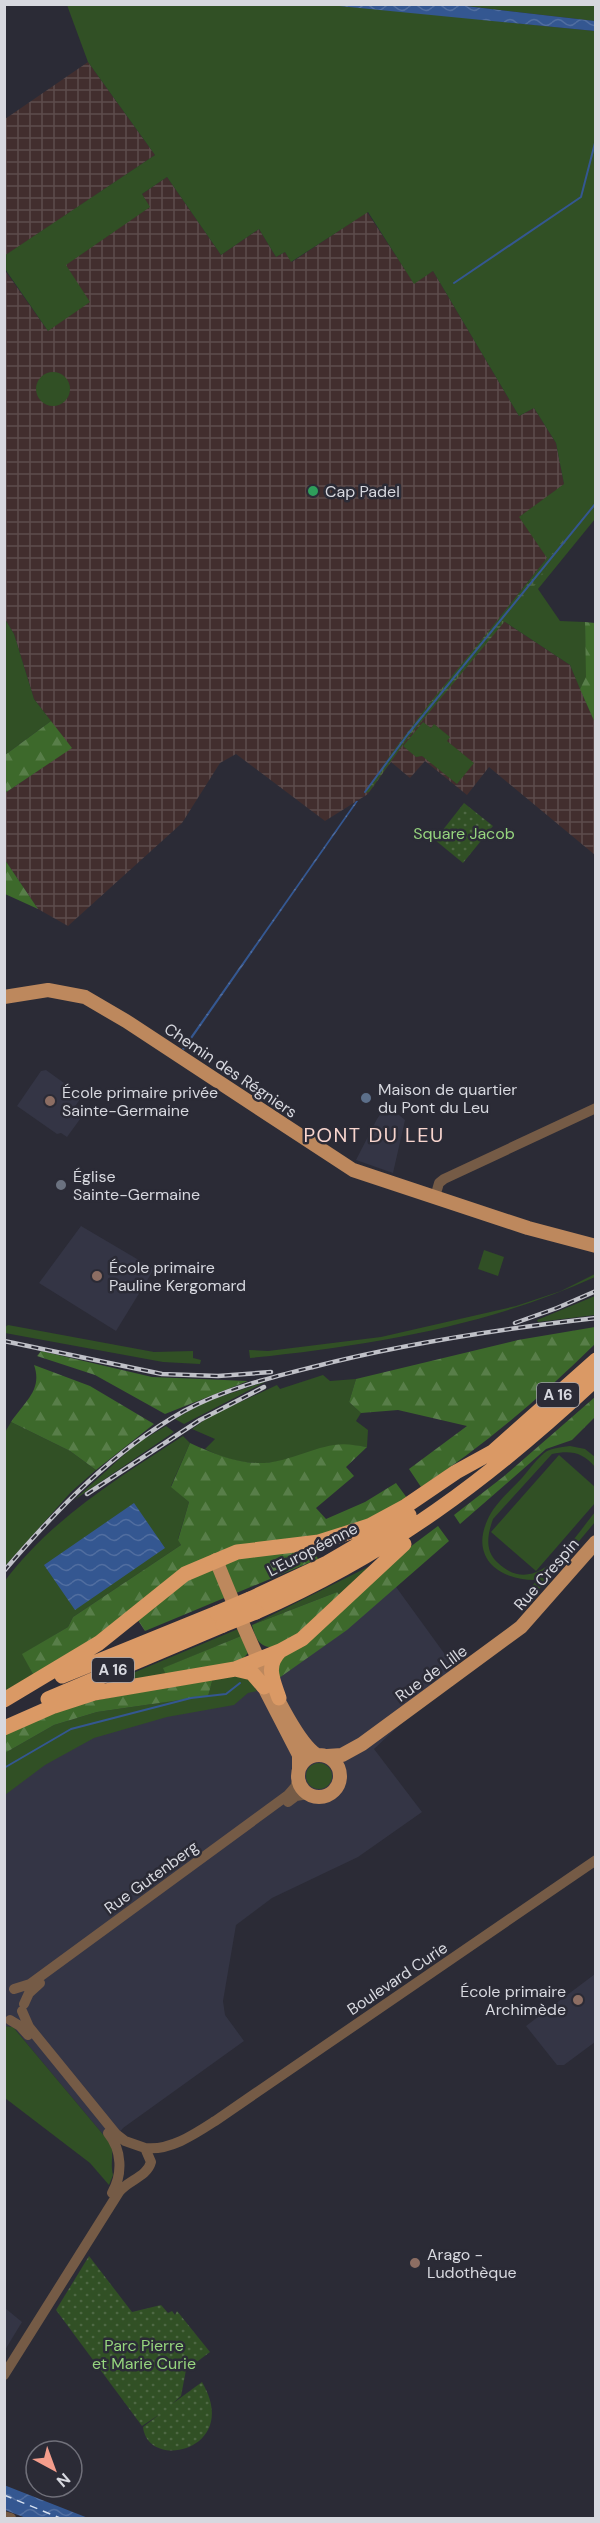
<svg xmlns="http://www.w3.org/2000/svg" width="600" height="2523" font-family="'DM Sans',sans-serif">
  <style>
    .built { fill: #343545 }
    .industrial { fill: url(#industrial-grid) }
    .grass { fill: #315025 }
    .forest { fill: url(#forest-firs) }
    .wetland { fill: url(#wetland-marsh) }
    .park { fill: url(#park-dots) }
    .water { fill: url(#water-waves) }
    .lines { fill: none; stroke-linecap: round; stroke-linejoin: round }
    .stream { stroke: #345791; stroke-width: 2 }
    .ferry { stroke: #d4dff0; stroke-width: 1.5; stroke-dasharray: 8 6; stroke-linecap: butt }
    .minor { stroke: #755b46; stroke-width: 10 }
    .major { stroke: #bd885d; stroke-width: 14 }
    .highway { stroke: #da9965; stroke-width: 15 }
    .rail-casing { stroke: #c0c1c8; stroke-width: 4.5 }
    .rail { stroke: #2b2b36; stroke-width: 2; stroke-dasharray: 7; stroke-linecap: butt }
    .highway-bridge { stroke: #da9965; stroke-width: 15 }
    .leisure-dot { fill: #2e9e5b; stroke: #2b2b36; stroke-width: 2 }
    .service-dot { fill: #5c6f8a; stroke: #2b2b36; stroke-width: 2 }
    .education-dot { fill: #8d6e63; stroke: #2b2b36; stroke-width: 2 }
    .worship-dot { fill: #6b7280; stroke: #2b2b36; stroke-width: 2 }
    .labels { text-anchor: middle; stroke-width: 5; stroke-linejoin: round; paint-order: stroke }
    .shield { fill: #2b2b36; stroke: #a3a4ac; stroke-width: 1.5 }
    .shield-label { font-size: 15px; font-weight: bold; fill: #d7d8df }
    .poi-label { font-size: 16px; fill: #d7d8df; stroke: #2b2b36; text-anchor: start }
    .park-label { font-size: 16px; fill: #96d57e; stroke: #2b2b36 }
    .street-label { font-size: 16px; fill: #d7d8df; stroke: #2b2b36 }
    .quarter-label { font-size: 20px; letter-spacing: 1.5px; fill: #f8d5ce; stroke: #2b2b36 }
  </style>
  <defs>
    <pattern id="industrial-grid" width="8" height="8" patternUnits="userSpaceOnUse" patternTransform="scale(1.5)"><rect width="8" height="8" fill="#422e2e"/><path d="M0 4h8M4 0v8" fill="none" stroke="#5d4c4c"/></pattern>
    <pattern id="forest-firs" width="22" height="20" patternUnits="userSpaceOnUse" patternTransform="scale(1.5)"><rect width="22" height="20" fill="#3d692b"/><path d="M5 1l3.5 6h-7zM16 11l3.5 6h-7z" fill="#587e49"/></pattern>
    <pattern id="wetland-marsh" width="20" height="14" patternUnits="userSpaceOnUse" patternTransform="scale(1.5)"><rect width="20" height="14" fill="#315025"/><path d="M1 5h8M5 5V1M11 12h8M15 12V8" fill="none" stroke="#4e6844"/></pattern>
    <pattern id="park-dots" width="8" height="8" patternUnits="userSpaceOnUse" patternTransform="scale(1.5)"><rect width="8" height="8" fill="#315025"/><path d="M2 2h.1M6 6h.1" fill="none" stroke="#4e6844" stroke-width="1.8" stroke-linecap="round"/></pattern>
    <pattern id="water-waves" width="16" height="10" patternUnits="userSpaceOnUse" patternTransform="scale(1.5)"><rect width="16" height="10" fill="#345791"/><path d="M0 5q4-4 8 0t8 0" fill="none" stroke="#516ea0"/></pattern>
  </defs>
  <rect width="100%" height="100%" fill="#2b2b36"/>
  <path class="built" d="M46 1070 82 1096 74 1108 83 1115 67 1137 61 1133 57 1134 17 1106 41 1071Z
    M387 1105 405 1120 393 1173 356 1160 377 1119Z
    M81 1226 154 1269 116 1331 39 1283Z
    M383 1569 457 1671 374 1749 422 1812 358 1857 272 1898 236 1925 223 2001 225 2015 244 2041 123 2128 111 2144 13 2027 5 2026 4 1753 238 1678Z
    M595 1974V2042L564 2065H557L526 2026Z
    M5 2308 22 2322 5 2350Z"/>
  <path class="industrial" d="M88 62 155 155 5 256V119Z
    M167 177 221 255 259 229 276 257 285 252 292 262 367 212 414 283 433 271 519 416 534 408 556 443 564 484 547 558 499 618 570 665 595 723V855L489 767 467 795 425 761 410 778 391 762 368 794 325 821 236 754 220 763 182 823 68 926 38 909 5 860V793L71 748 34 699 14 634 5 619 4 269 48 331 65 265 149 207 142 194Z"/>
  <path class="grass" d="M329 4 595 31V519L538 589 560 621 585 622 587 677 580 689 570 665 499 618 547 558 519 517 564 484 556 443 534 408 519 416 433 271 414 284 368 212 291 262 285 252 276 257 259 229 221 255 167 177 142 194 150 207 66 265 90 302 48 331 5 269 4 256 155 155 88 62 67 5Z
    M457 5H595V21Z
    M36 389a17 17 0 1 1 34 0a17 17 0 1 1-34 0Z
    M5 619 14 634 34 699 51 721 5 755Z
    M423 722 431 728 434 724 450 737 447 741 474 763 457 784 422 756 416 757 403 746Z
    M484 1250 504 1257 498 1276 478 1269Z
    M595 1274V1277C488 1326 367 1346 250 1358L249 1350 268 1351 381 1337 516 1306 561 1291Z
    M595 1296V1315L538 1322 537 1320Z
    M8 1325 154 1352 193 1351V1358L201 1360 200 1364 163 1362 5 1333V1327Z
    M323 1375 330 1381 356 1379 349 1402 361 1413 356 1421 368 1430 367 1447C322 1439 299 1464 258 1463 239 1463 221 1457 205 1449L215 1439 192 1429 210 1416 277 1385 280 1389Z
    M267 1381 184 1424 175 1419 205 1402Z
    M11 1422 70 1451 96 1470 71 1492 5 1566 4 1434Z
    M166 1426 174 1432 74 1500 136 1444Z
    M183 1436 190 1443 171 1486 189 1502 178 1539 181 1545 73 1617 68 1627 23 1654 34 1676 5 1691 4 1582C51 1519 118 1478 183 1436Z
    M570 1446 585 1449 595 1457V1467C583 1452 570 1450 552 1454L493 1519C488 1533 484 1550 497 1562 537 1601 572 1540 595 1512V1522L530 1600 524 1595 537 1580C502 1581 470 1560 487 1521 494 1504 510 1491 522 1478 529 1470 538 1457 547 1451 554 1448 562 1447 570 1446Z
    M559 1455 595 1487V1503L536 1571 491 1532Z
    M380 1561 342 1598 337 1592 252 1625Z
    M238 1629 241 1636 164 1668 167 1677 90 1691Z
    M242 1675 248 1678 257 1691 248 1693 234 1705 167 1717 94 1738 45 1765 5 1795V1753L54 1725 97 1712 208 1696 213 1678Z
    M306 1776a13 13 0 1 1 26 0a13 13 0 1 1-26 0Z
    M4 2026 13 2027 111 2144C114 2154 110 2163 113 2175L109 2185 90 2163 5 2098Z"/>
  <path class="forest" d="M585 622 595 623V723L580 689 586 677Z
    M51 721 72 748 5 793V755Z
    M5 860 38 909 5 894Z
    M595 1327V1344C542 1396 484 1446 421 1487L409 1469 467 1426 398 1410 361 1413 349 1402 356 1379 518 1340Z
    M41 1351 152 1377 248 1381 165 1414 95 1375 37 1356Z
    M34 1365 90 1386 154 1424 96 1470 70 1451 11 1422C24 1402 43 1390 34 1365Z
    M595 1397V1417L572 1440 546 1449 460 1524 454 1515 503 1477Z
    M190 1443C212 1453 233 1462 257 1463 284 1464 308 1449 334 1445 345 1443 355 1445 367 1447L346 1467 354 1476 316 1508 326 1519 365 1502 396 1483 407 1498 354 1527 309 1539 318 1559 145 1631 132 1611 98 1639 34 1676 22 1654 68 1627 73 1617 181 1545 178 1540 189 1502 171 1487Z
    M438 1526 449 1541 347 1630 279 1678 277 1671 281 1659 398 1556Z
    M337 1592 342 1598C328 1611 285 1658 263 1645 256 1641 254 1632 252 1625Z
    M241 1636 248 1653 241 1661 167 1677 163 1668Z
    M213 1678 208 1696 97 1712 54 1725 5 1753 4 1734 71 1705Z"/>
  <path class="wetland" d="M595 501 535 585 407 739 369 792 365 793 391 754 429 704Z"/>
  <path class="park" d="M464 803 493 826 463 863 435 840Z
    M89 2256 132 2312 161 2305 168 2313 172 2311 175 2315 177 2311 210 2352 186 2370 181 2396 172 2404 202 2382C242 2450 148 2472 143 2427L160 2414 142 2426 56 2310Z"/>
  <path class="water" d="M329 5H457L595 21V31Z
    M356 801H358L184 1050 182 1049Z
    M134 1503 165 1548 75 1610 44 1565Z
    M4 2485 88 2518H26L5 2510Z"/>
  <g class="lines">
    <path class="stream" d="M454 283 581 197 596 139
      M365 792 408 734 596 503
      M4 1768 71 1729 191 1698 226 1694 240 1683"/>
    <path class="ferry" d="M4 2495 60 2518"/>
    <path class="minor" d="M435 1197 439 1183 444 1179 596 1108
      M288 1802 296 1796 308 1794
      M14 1989 30 1984 288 1795 295 1787 298 1779
      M24 2004 29 1993 40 1983
      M10 2020 20 2026 28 2035
      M108 2133C122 2150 123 2174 112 2193
      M145 2148C170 2151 195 2134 215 2121L596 1860
      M4 2375 119 2192C128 2180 147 2177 151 2162L145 2148 125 2141 116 2134 29 2027 22 2011
      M4 2516 11 2518"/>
    <path class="major" d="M4 997 48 990 85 997 126 1021 353 1170 528 1228 596 1246
      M216 1560C232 1599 286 1736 317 1755
      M266 1691 299 1755V1769
      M298 1776a21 21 0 1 1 42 0a21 21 0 1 1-42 0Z
      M327 1756 342 1755 362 1744 521 1627 596 1542"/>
    <path class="highway" d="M488 1456 596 1360
      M250 1599 327 1563 409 1515
      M256 1612C390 1553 489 1479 596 1379
      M235 1669 280 1651 302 1639 404 1544
      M62 1676 217 1613
      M279 1698C273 1680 265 1666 280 1651
      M48 1699 223 1625
      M4 1700 99 1643 185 1574 237 1552 319 1542 369 1526 406 1506 456 1472 496 1450
      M4 1728 54 1706 94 1693 235 1669 252 1673 264 1687"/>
    <defs>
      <path id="rail" d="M515 1323 557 1308 596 1291
        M4 1341 162 1374 218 1376 271 1372
        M87 1494 200 1420 264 1387
        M4 1571C56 1510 113 1451 184 1411 224 1389 269 1378 313 1367 406 1343 500 1329 596 1318"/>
    </defs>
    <use href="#rail" class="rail-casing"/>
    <use href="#rail" class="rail"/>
    <path class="highway-bridge" d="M217 1613 250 1599
      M223 1625 256 1612"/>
  </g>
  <circle class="leisure-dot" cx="313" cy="491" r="6"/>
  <circle class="service-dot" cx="366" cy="1098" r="6"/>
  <g class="education-dot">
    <circle cx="50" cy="1101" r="6"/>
    <circle cx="97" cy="1276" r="6"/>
    <circle cx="578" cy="2000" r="6"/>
    <circle cx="415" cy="2263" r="6"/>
  </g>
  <circle class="worship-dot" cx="61" cy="1185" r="6"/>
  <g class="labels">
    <g class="shield">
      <rect x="537" y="1383" width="42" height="24" rx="4.5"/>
      <rect x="92" y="1658" width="42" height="24" rx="4.5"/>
    </g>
    <g class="shield-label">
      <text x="558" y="1400">A 16</text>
      <text x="113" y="1675">A 16</text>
    </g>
    <g class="poi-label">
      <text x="325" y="497">Cap Padel</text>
      <text x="378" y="1095">Maison de quartier<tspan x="378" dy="18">du Pont du Leu</tspan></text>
      <text x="62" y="1098">École primaire privée<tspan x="62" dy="18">Sainte-Germaine</tspan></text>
      <text x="73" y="1182">Église<tspan x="73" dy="18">Sainte-Germaine</tspan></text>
      <text x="109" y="1273">École primaire<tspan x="109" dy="18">Pauline Kergomard</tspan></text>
      <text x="566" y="1997" text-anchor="end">École primaire<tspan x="566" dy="18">Archimède</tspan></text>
      <text x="427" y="2260">Arago -<tspan x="427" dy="18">Ludothèque</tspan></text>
    </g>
    <g class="park-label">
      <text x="464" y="839">Square Jacob</text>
      <text x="144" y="2351">Parc Pierre<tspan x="144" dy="18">et Marie Curie</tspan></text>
    </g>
    <g class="street-label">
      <text transform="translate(231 1070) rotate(34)" y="6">Chemin des Régniers</text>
      <text transform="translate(312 1549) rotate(-27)" y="6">L'Européenne</text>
      <text transform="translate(546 1574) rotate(-49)" y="6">Rue Crespin</text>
      <text transform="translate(431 1673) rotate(-36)" y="6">Rue de Lille</text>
      <text transform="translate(151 1877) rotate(-36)" y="6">Rue Gutenberg</text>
      <text transform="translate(397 1978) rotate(-34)" y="6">Boulevard Curie</text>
    </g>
    <g class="quarter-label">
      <text x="374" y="1142">PONT DU LEU</text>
    </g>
  </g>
  <rect width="600" height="2523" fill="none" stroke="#d7d8df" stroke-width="12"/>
  <g transform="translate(54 2469) rotate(139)"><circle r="28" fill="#2b2b36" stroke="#70707a" stroke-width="1.5"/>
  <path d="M0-4.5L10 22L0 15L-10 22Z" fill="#f49d8c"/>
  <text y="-9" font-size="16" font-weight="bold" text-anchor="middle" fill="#d7d8df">N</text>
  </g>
</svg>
